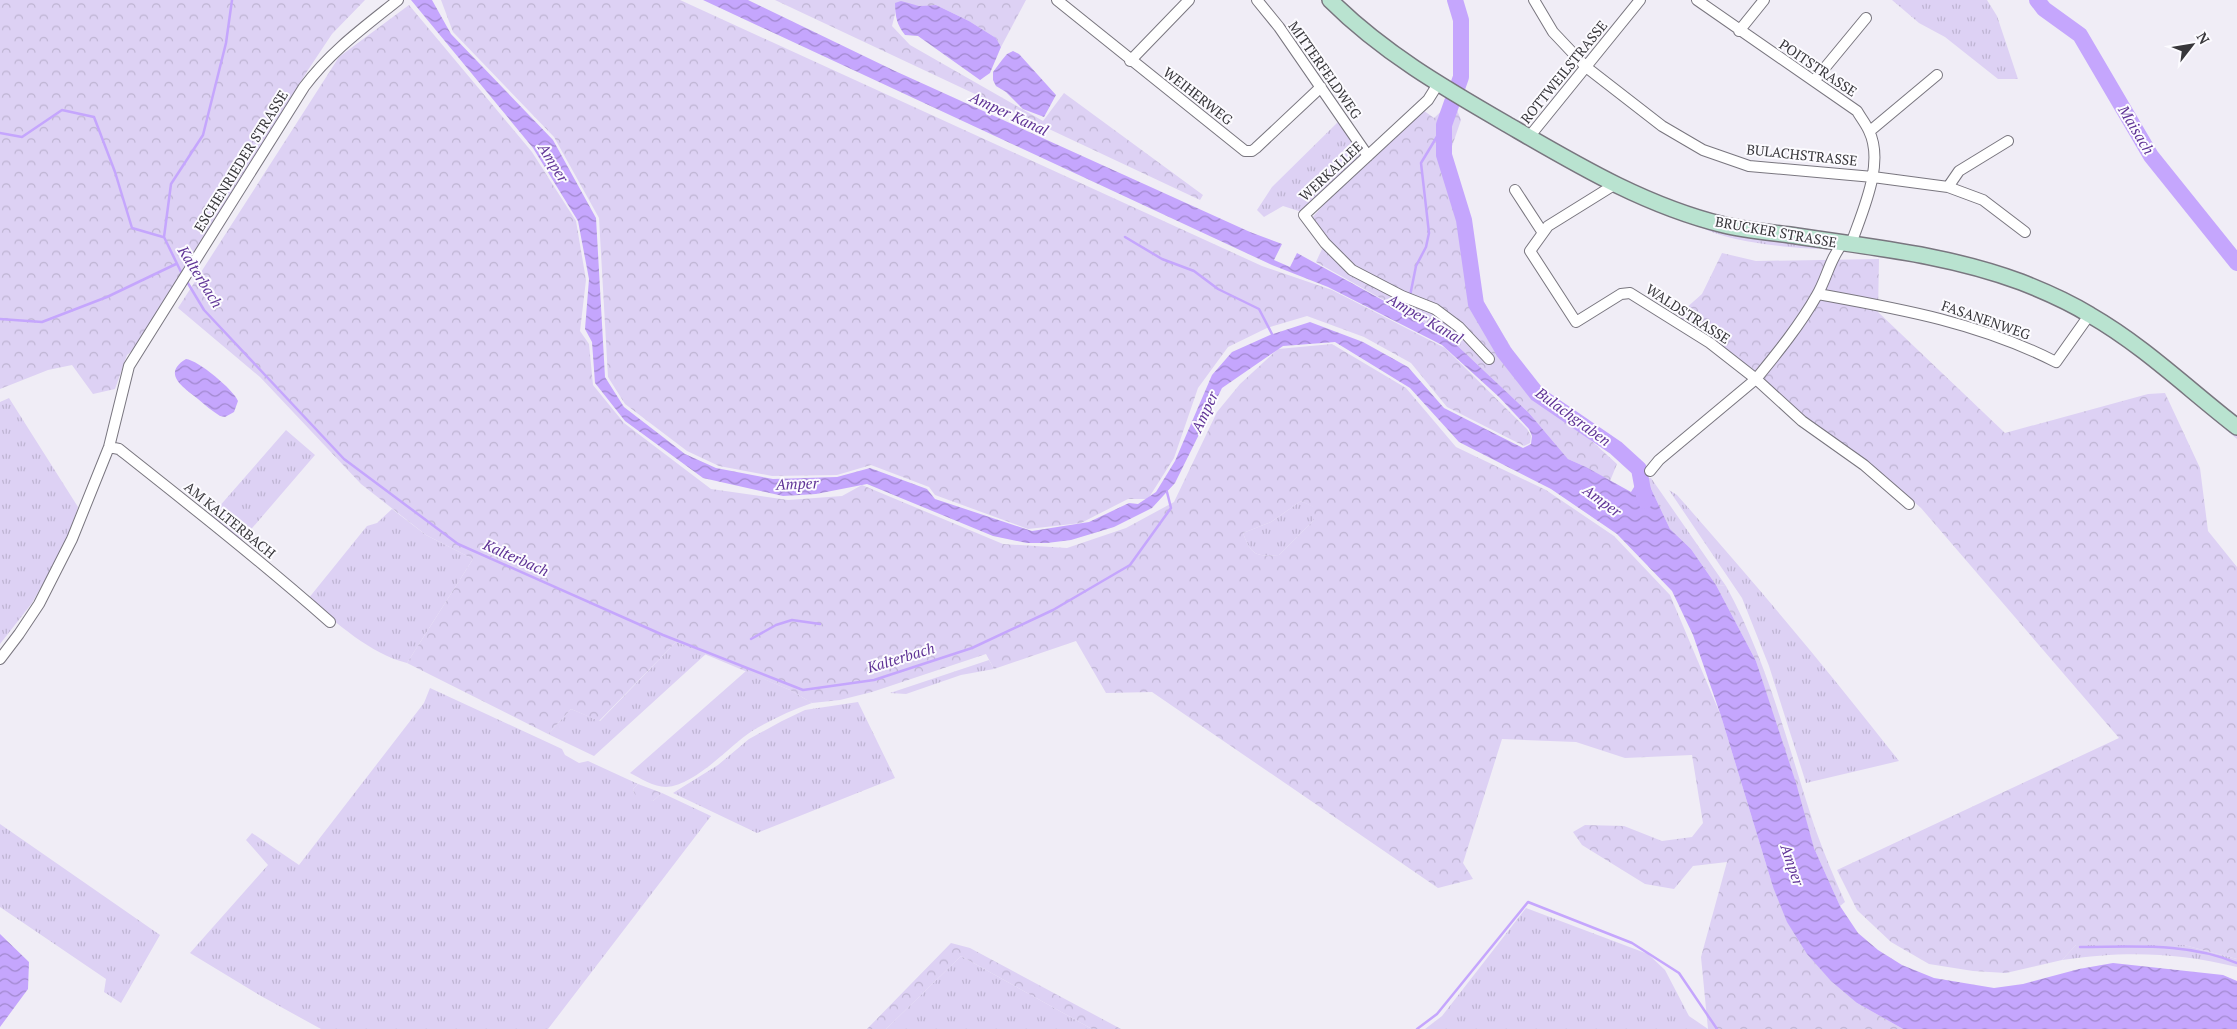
<svg xmlns="http://www.w3.org/2000/svg" width="2237" height="1029" font-family="'PT Serif',serif">
  <style>
    .grass { fill: url(#grass-tufts) }
    .forest { fill: url(#forest-crowns); fill-rule: evenodd }
    .water { fill: url(#water-waves) }
    .lines { fill: none; stroke-linecap: round; stroke-linejoin: round }
    .stream { stroke: #c5a6fd; stroke-width: 2.5 }
    .river { stroke: #c5a6fd; stroke-width: 16 }
    .minor-casing { stroke: #79767f; stroke-width: 12 }
    .secondary-casing { stroke: #79767f; stroke-width: 18 }
    .minor { stroke: #fff; stroke-width: 10 }
    .secondary { stroke: #b9e3d0; stroke-width: 15 }
    .labels { text-anchor: middle; stroke-width: 4; stroke-linejoin: round; paint-order: stroke }
    .street-label { font-size: 14px; fill: #38373b; stroke: #fcfbff }
    .water-label { font-size: 15px; font-style: italic; fill: #5f3396; stroke: #fcfbff }
  </style>
  <defs>
    <pattern id="grass-tufts" width="24" height="20" patternUnits="userSpaceOnUse" patternTransform="scale(1.25)"><rect width="24" height="20" fill="#ddd1f4"/><path d="M3 7l-1-3M5 7V3M7 7l1-3M15 17l-1-3M17 17v-4M19 17l1-3" fill="none" stroke="#beb4d2"/></pattern>
    <pattern id="forest-crowns" width="20" height="18" patternUnits="userSpaceOnUse" patternTransform="scale(1.25)"><rect width="20" height="18" fill="#ddd1f4"/><path d="M2 6a3 3 0 1 1 6 0M12 15a3 3 0 1 1 6 0" fill="none" stroke="#beb4d2"/></pattern>
    <pattern id="water-waves" width="16" height="10" patternUnits="userSpaceOnUse" patternTransform="scale(1.25)"><rect width="16" height="10" fill="#c5a6fd"/><path d="M0 5q4-4 8 0t8 0" fill="none" stroke="#a188ce"/></pattern>
  </defs>
  <rect width="100%" height="100%" fill="#f0edf6"/>
  <path class="grass" d="M1892 0H1987L1997 16 2018 79H1998L1945 37 1919 23Z
    M1340 120 1363 154 1302 212 1283 206 1264 217 1257 210 1272 187Z
    M1694 222 1816 245 1818 249C1790 248 1714 241 1694 222Z
    M2181 387 2237 434V439L2179 390Z
    M9 398 78 507 66 543 32 603 0 644V402Z
    M286 430 315 455 241 541 211 516Z
    M1646 478H1651L1726 586 1716 585 1691 549 1670 529Z
    M1669 490 1677 495C1754 582 1828 670 1899 761L1806 783 1769 666 1742 598Z
    M1301 501 1314 507V520L1279 555C1256 557 1251 555 1243 533L1271 522Z
    M392 509 426 535 473 559 407 663C370 654 337 623 308 599L367 526 377 523Z
    M676 642 707 653 594 756 548 734 571 709 600 721Z
    M989 660 994 669 961 675 906 694 890 693Z
    M746 671 790 690 812 703C791 710 771 720 752 731 728 747 696 785 666 787 654 787 640 778 630 773Z
    M430 688 562 749 565 755 579 763 588 761 638 784 633 789 634 793 653 801 662 793 711 816 548 1029H321L261 996 190 953 268 865 246 840 252 833 299 865 424 703Z
    M858 702 895 778 757 833 673 793 718 765 749 739 782 721 805 710Z
    M0 824 160 935 121 1003 104 992 106 979 0 907Z
    M1526 908 1648 954 1665 970 1689 1016 1708 1029H1425L1442 1016Z
    M2076 945H2184L2237 959V967C2174 952 2125 951 2062 960Z
    M961 956 1092 1029H886Z"/>
  <path class="forest" d="M0 0H365L332 34 308 70 137 347 127 355 115 389 93 394 72 365 48 370 0 389Z
    M441 0H680L1262 266 1332 290 1445 348 1527 429 1531 436 1530 443 1524 446 1447 407 1411 363 1364 337 1307 316 1267 328 1228 347 1198 388 1174 458 1148 499H1128L1081 523 1028 529 935 495 929 487 871 465 837 475 772 476 719 466 687 451 625 404 608 377 599 218 554 137 453 32Z
    M775 0H1026L1001 47 996 38 969 21 936 5 919 6 895 3V14L892 26 910 45 1043 121 1064 93 1203 195 1200 200Z
    M409 5 532 152 576 221 586 280 580 331 589 344 593 385 624 423 711 489 788 500 842 496 862 485 1003 544 1067 548 1126 528 1174 502 1217 412 1240 384 1278 349 1332 344 1406 388 1456 447 1546 490 1614 536 1670 595 1721 716 1773 887 1857 1003 1903 1029H1708L1701 957 1727 862 1693 866 1674 889 1645 884 1582 845 1573 832 1585 825 1624 826 1662 841 1692 837 1703 823 1692 755 1625 758 1576 742 1502 739 1463 863 1473 879 1438 888 1152 692 1106 693 1076 641 994 669 986 654 872 692 840 700 812 703 790 690 676 642 599 721 571 709 548 734 407 663 473 559 426 535 361 484 260 377 178 308 339 57ZM1301 501 1313 507 1314 520 1279 555C1256 557 1251 555 1243 533L1271 522Z
    M1448 105 1457 110 1461 120 1449 155 1470 215 1481 297 1529 378 1563 415 1617 464 1610 481 1586 467 1568 459 1529 413 1446 335 1316 262 1327 238 1311 219 1325 203 1375 157 1420 108 1434 118Z
    M1722 253 1756 261 1879 259 1878 312 2005 433 2148 394 2165 393 2200 468 2208 531 2237 567V959L2184 945H2076L2062 960 2006 973 1973 971 1929 964 1891 942 1857 910 1837 870 2119 738 1921 508 1876 469 1811 425 1676 317 1702 294Z
    M1716 585 1726 586C1768 662 1788 747 1815 828 1824 853 1834 878 1845 902L1840 906 1814 848 1756 661Z
    M638 784 662 793 653 801C644 800 635 800 633 789Z
    M951 943 970 948 1121 1029H1092L961 956 886 1029H867Z"/>
  <path class="water" d="M411 0H432L451 34 553 140 596 218 605 377 624 407 685 454 716 468 773 479 837 477 870 468 927 489 935 499 1032 531 1089 522 1129 503 1138 504 1156 492 1175 461 1212 375 1232 352 1270 335 1310 322 1363 342 1408 367 1444 408 1523 448 1531 444 1532 436 1529 429 1499 397 1442 345 1328 287 1272 265 703 0H748L895 71 1250 232 1282 244 1274 260 1290 267 1297 253 1446 335 1529 413 1568 459 1586 467 1631 492 1639 479 1646 478 1670 529 1691 549 1716 585 1756 661 1796 783 1814 848 1840 906 1858 933 1878 950 1902 965 1934 978 1994 988 2023 984 2079 969 2113 963 2223 975 2237 981V1029H1903L1857 1003 1831 981 1807 954 1787 922 1773 887 1721 716 1693 635 1672 591 1617 534 1551 489 1459 442 1410 388 1335 342 1283 346 1222 388 1175 483 1152 508 1114 527 1071 540 1047 543H1027L993 536 867 484 816 494 783 496 703 478 625 421 595 383 592 342 585 329 589 279 578 221 533 148Z
    M901 1 919 6 936 5 969 21 996 38 1001 47 990 73 980 80 918 36 905 35C897 25 895 16 895 3Z
    M1013 51 1019 54 1056 95 1044 117 1023 109 1006 92 996 86 993 80V72L1002 60 1007 54Z
    M186 359C198 360 234 390 238 401L234 412 225 417 220 416C212 411 205 405 198 399 184 388 161 374 186 359Z
    M0 934 29 962 28 989 0 1027Z"/>
  <g class="lines">
    <path class="stream" d="M0 133 22 137 62 110 94 117 115 172 132 228 163 237
      M1125 237 1162 259 1194 271 1218 289 1259 309 1273 336
      M183 276 164 237 171 184 203 135 226 43 232 0
      M186 280 204 310 344 459 458 544 663 635 803 690 874 680 972 648 1053 610 1130 565 1171 508 1167 492
      M1410 296 1416 266 1426 247 1429 233 1421 163 1444 125
      M1406 315 1409 301
      M0 319 42 322 107 297 176 264
      M751 639 776 625 792 620 820 624
      M2080 947C2133 947 2187 942 2237 963
      M1417 1029 1437 1014 1528 902 1632 943 1679 973 1717 1029"/>
    <path class="river" d="M1455 0 1461 20V77L1444 125V155L1464 220 1476 304 1504 352 1537 394 1616 448 1639 469 1645 501
      M2037 0 2044 9 2080 35 2151 156 2237 263"/>
    <defs>
      <path id="minor" d="M1057 0 1245 151H1252L1256 148 1321 87
        M1257 0 1279 27 1368 156
        M1534 0 1553 32 1586 67 1662 126 1703 150 1749 166 1873 177 1948 187 1983 200 2025 232
        M1697 0 1857 111C1861 118 1866 124 1869 131 1885 164 1862 212 1851 244
        M1739 31 1764 0
        M1130 61 1189 0
        M1814 81 1866 18
        M1438 84 1428 100 1304 215 1325 243 1352 270 1402 296 1435 309 1459 327 1489 359
        M1870 131 1937 75
        M1529 137 1640 0
        M1614 185 1548 226 1530 251 1576 322 1621 294 1630 293 1710 343 1756 379C1778 352 1800 325 1817 295 1827 278 1830 258 1843 243
        M1948 187 1959 171 2008 141
        M1515 190 1543 233
        M1818 294C1901 309 1980 323 2056 362L2090 314
        M109 447 119 449C191 506 262 562 330 622
        M1650 471 1659 460 1756 379 1802 421 1864 465 1909 504
        M0 659 19 634 39 604 72 539 109 447 129 366 304 87C331 51 363 28 398 0"/>
      <path id="secondary" d="M1330 0C1383 53 1446 89 1510 126 1579 166 1646 206 1724 225 1745 230 1768 232 1790 235 1868 247 1946 254 2021 282 2044 291 2069 302 2090 315 2144 346 2188 389 2237 427"/>
    </defs>
    <use href="#minor" class="minor-casing"/>
    <use href="#secondary" class="secondary-casing"/>
    <use href="#minor" class="minor"/>
    <use href="#secondary" class="secondary"/>
  </g>
  <g class="labels">
    <g class="street-label">
      <text transform="translate(1818 68) rotate(34)" y="5">POITSTRASSE</text>
      <text transform="translate(1325 70) rotate(55)" y="5">MITTERFELDWEG</text>
      <text transform="translate(1564 72) rotate(-51)" y="5">ROTTWEILSTRASSE</text>
      <text transform="translate(1198 96) rotate(38)" y="5">WEIHERWEG</text>
      <text transform="translate(1802 155) rotate(6)" y="5">BULACHSTRASSE</text>
      <text transform="translate(241 161) rotate(-58)" y="5">ESCHENRIEDER STRASSE</text>
      <text transform="translate(1331 171) rotate(-43)" y="5">WERKALLEE</text>
      <text transform="translate(1776 232) rotate(10)" y="5">BRUCKER STRASSE</text>
      <text transform="translate(1688 314) rotate(33)" y="5">WALDSTRASSE</text>
      <text transform="translate(1986 320) rotate(19)" y="5">FASANENWEG</text>
      <text transform="translate(230 520) rotate(39)" y="5">AM KALTERBACH</text>
    </g>
    <g class="water-label">
      <text transform="translate(1009 114) rotate(25)" y="5">Amper Kanal</text>
      <text transform="translate(2136 130) rotate(59)" y="5">Maisach</text>
      <text transform="translate(553 163) rotate(58)" y="5">Amper</text>
      <text transform="translate(200 277) rotate(58)" y="5">Kalterbach</text>
      <text transform="translate(1425 319) rotate(30)" y="5">Amper Kanal</text>
      <text transform="translate(1205 412) rotate(-65)" y="5">Amper</text>
      <text transform="translate(1573 417) rotate(36)" y="5">Bulachgraben</text>
      <text transform="translate(797 484) rotate(-2)" y="5">Amper</text>
      <text transform="translate(1602 501) rotate(36)" y="5">Amper</text>
      <text transform="translate(516 558) rotate(24)" y="5">Kalterbach</text>
      <text transform="translate(901 658) rotate(-17)" y="5">Kalterbach</text>
      <text transform="translate(1792 865) rotate(71)" y="5">Amper</text>
    </g>
  </g>
  <g transform="translate(2192 45) rotate(59)" stroke="#fcfbff" stroke-width="4" paint-order="stroke">
  <path d="M0-4L9 19L0 12L-9 19Z" fill="#38373b"/>
  <text y="-8" font-size="14" font-weight="bold" text-anchor="middle" fill="#38373b">N</text>
  </g>
</svg>
